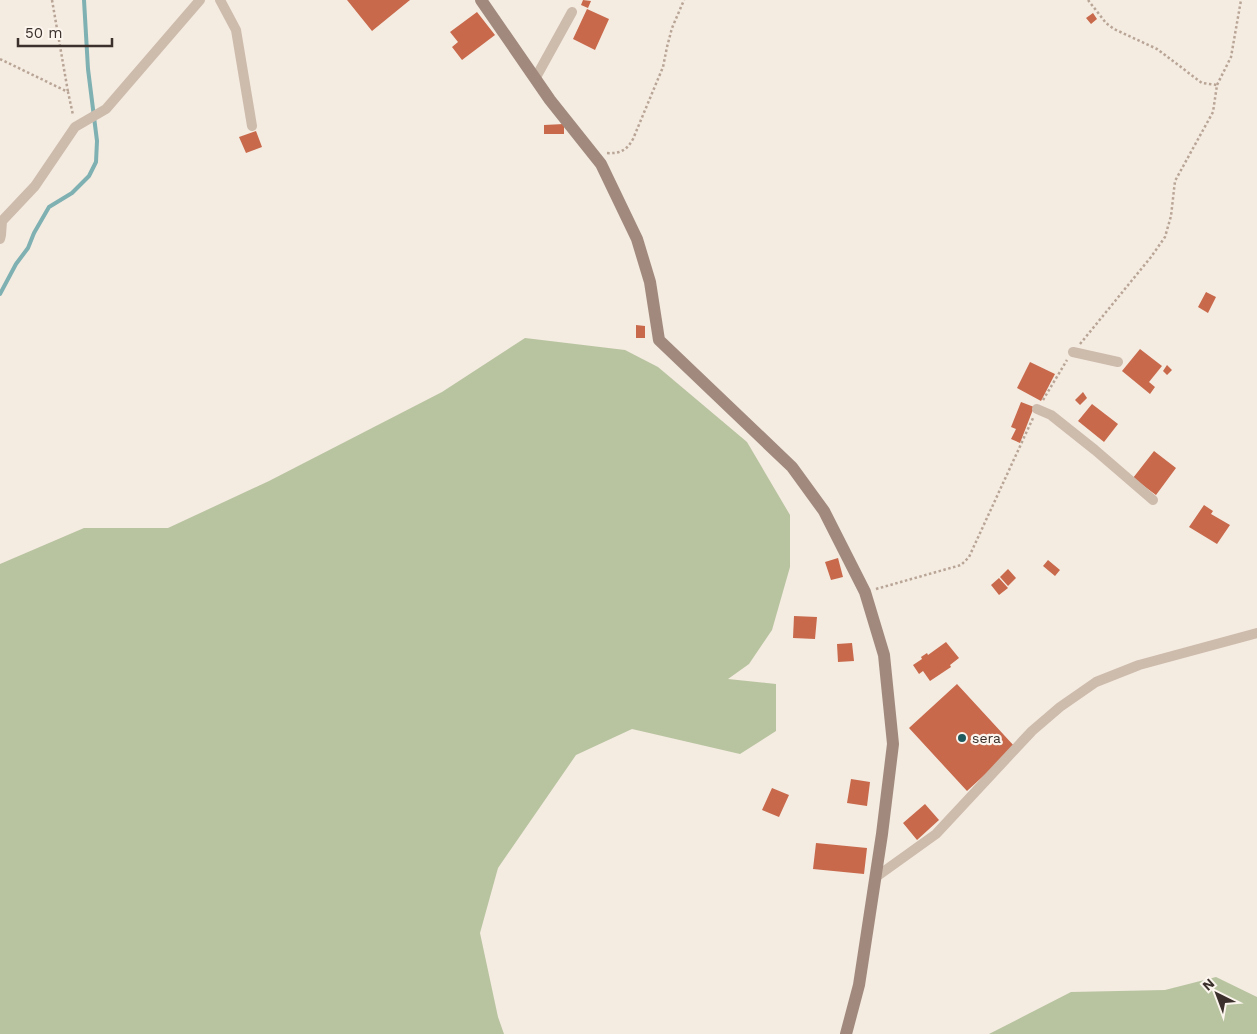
<svg xmlns="http://www.w3.org/2000/svg" width="1257" height="1034" font-family="'Work Sans',sans-serif">
  <style>
    .green { fill: #b8c4a0 }
    .lines { fill: none; stroke-linecap: round; stroke-linejoin: round }
    .stream { stroke: #7fb0b2; stroke-width: 4 }
    .building { fill: #c8694b }
    .path { stroke: #b9a596; stroke-width: 2.5; stroke-dasharray: 2.5 2.5; stroke-linecap: butt }
    .street { stroke: #cdbbac; stroke-width: 10 }
    .secondary { stroke: #a18a7d; stroke-width: 12 }
    .poi-dot { fill: #1f5a5e; stroke: #fbf5ee; stroke-width: 2 }
    .labels { text-anchor: middle; stroke-width: 4.5; stroke-linejoin: round; paint-order: stroke }
    .poi-label { font-size: 14px; fill: #3b302b; stroke: #fbf5ee; text-anchor: start }
  </style>
  <rect width="100%" height="100%" fill="#f4ebe1"/>
  <path class="green" d="M525 338 625 350 658 367 747 442 790 515V567L772 630 749 664 728 679 776 684V731L740 754 632 729 576 755 498 868 480 933 498 1017 504 1034H0V564L84 528H168L269 481 442 392Z
    M1216 977 1257 997V1034H989L1071 992 1165 990Z"/>
  <g class="lines">
    <path class="stream" d="M0 294 16 264 28 248 34 233 49 207 72 193 89 176 96 162 97 141 88 69 84 0"/>
  </g>
  <path class="building" d="M347 0H410L372 31Z
    M583 0 591 1 588 8 581 5Z
    M587 9 609 19 595 50 573 39Z
    M477 12 495 35 462 60 452 47 458 42 450 32Z
    M1093 13 1097 19 1091 24 1086 18Z
    M564 124V134H544V125Z
    M256 131 262 147 246 153 239 137Z
    M1206 292 1216 297 1208 313 1198 307Z
    M636 325 645 326V338H636Z
    M1140 349 1162 366 1149 382 1155 387 1150 394 1122 371Z
    M1030 362 1055 374 1041 401 1017 388Z
    M1167 365 1172 370 1167 375 1163 371Z
    M1083 392 1087 398 1080 405 1075 400Z
    M1021 402 1034 407 1020 443 1011 439 1016 429 1011 427Z
    M1092 404 1118 424 1104 442 1078 421Z
    M1154 451 1176 468 1156 495 1133 478Z
    M1204 505 1213 511 1211 514 1230 525 1217 544 1189 527Z
    M838 558 843 577 831 580 825 562Z
    M1048 560 1060 570 1055 576 1043 566Z
    M1008 569 1016 578 1008 586 1000 577Z
    M999 578 1008 588 999 595 991 585Z
    M794 616 817 617 815 639 793 638Z
    M946 642 959 658 950 665 951 667 930 681 923 671 919 674 913 665 922 659 921 657 927 653 928 655Z
    M852 643 854 661 838 662 837 644Z
    M957 684 1015 747 967 791 909 728Z
    M851 779 870 782 867 806 847 803Z
    M772 788 789 795 779 817 762 810Z
    M925 804 939 820 917 840 903 823Z
    M816 843 867 848 864 874 813 869Z"/>
  <g class="lines">
    <path class="path" d="M52 0 68 92
      M1088 0 1106 23 1114 29 1157 49 1202 83 1217 85
      M0 59 68 92 73 115
      M607 153C620 154 627 150 633 139L663 67 667 47 672 28 684 0
      M1080 344 1151 257 1165 237 1171 216 1175 181 1213 112 1217 85 1231 57 1241 0
      M1043 400 1067 360
      M876 589 961 565 969 557 1033 418"/>
    <path class="street" d="M220 0 236 30 252 126
      M535 79 572 12
      M0 239 1 235 2 221 35 186 75 127 106 109 200 0
      M1073 352 1118 362
      M1037 409 1051 415 1095 450 1153 500
      M876 877 936 834 1032 731 1060 707 1096 682 1139 665 1257 633"/>
    <path class="secondary" d="M481 0 550 100 601 164 637 239 650 282 659 340 792 467 824 511 865 592 884 655 893 744 882 834 859 985 846 1034"/>
  </g>
  <circle class="poi-dot" cx="962" cy="738" r="5"/>
  <g class="labels">
    <g class="poi-label">
      <text x="972" y="743">sera</text>
    </g>
  </g>
  <g transform="translate(1217 994) rotate(318)" stroke="#fbf5ee" stroke-width="4" paint-order="stroke">
  <path d="M0-4L9 19L0 12L-9 19Z" fill="#3b302b"/>
  <text y="-8" font-size="14" font-weight="bold" text-anchor="middle" fill="#3b302b">N</text>
  </g>
  <path d="M18 38v8h94v-8" fill="none" stroke="#3b302b" stroke-width="2.5"/>
  <text x="25" y="38" font-size="15" fill="#3b302b" stroke="#fbf5ee" stroke-width="4" paint-order="stroke">50 m</text>
</svg>
